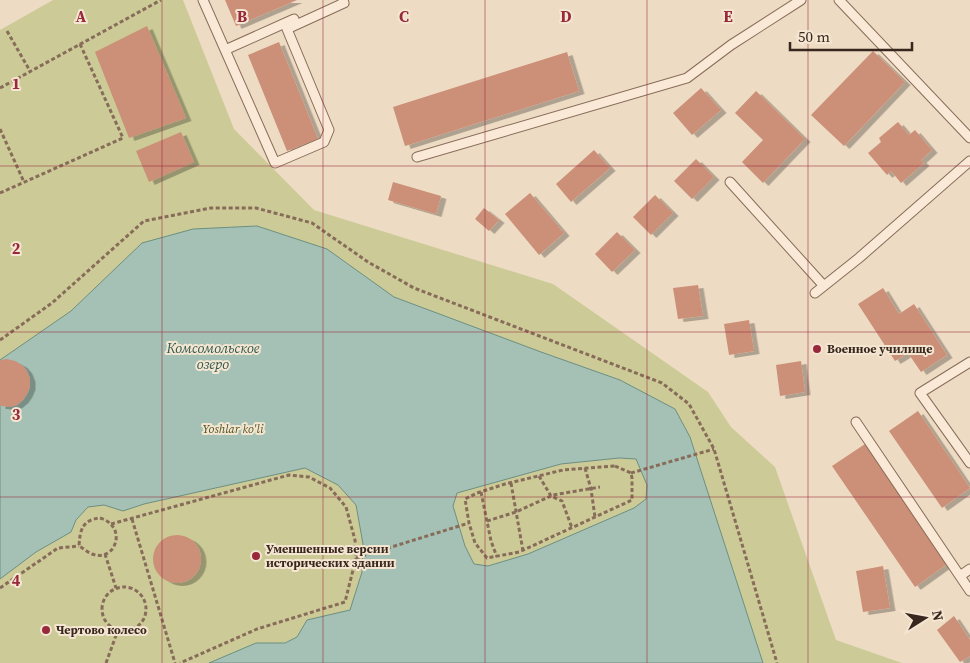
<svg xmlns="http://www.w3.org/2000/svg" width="970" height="663" font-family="'Source Serif 4',serif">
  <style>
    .green { fill: #cccb97 }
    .water { fill: #a5c1b5; stroke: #6c8f81; fill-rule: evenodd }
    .building { fill: #cc8f78; filter: url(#shadow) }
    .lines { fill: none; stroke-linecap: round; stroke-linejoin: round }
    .lane-casing { stroke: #886c5a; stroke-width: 11 }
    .path { stroke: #886c5a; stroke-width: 3; stroke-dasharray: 4 2.5; stroke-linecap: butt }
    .lane { stroke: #f9e9d6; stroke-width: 9 }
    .grid { fill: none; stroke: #97293a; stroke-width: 1; stroke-opacity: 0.55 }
    .poi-dot { fill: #97293a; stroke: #f5e6d2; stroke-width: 2 }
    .labels { text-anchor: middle; stroke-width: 4; stroke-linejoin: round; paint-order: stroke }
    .poi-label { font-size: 12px; font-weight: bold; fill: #38271e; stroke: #f5e6d2; text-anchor: start }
    .park-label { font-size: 12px; font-style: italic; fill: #4f5424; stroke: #f5e6d2 }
    .water-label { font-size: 14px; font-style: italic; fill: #2d584f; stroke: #f5e6d2 }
    .grid-label { font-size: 16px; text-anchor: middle; font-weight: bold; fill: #97293a; stroke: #f5e6d2; stroke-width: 4; stroke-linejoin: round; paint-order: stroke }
  </style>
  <defs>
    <filter id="shadow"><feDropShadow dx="5.5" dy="3" stdDeviation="0" flood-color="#0004"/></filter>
  </defs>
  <rect width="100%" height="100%" fill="#eedbc3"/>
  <path class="green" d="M53 0H183L234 129 314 210 553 284 708 392 731 427 775 467 836 640 902 663H0V30Z"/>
  <path class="water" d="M257 226 327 249 394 297 541 352 620 380 675 409 690 437 763 663H209L256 643H285L297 637 307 620 350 610 362 572 363 544 356 505 338 485 305 468 144 504 123 511 104 505 88 507 76 520 71 532 36 552 0 579V360L71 311 142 243 193 229ZM619 458 636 459 647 485 646 499 634 508 528 554 488 566 474 564 465 546 453 506 457 493 561 464Z"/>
  <path class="building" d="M225 0H297L236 26Z
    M147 26 186 118 129 138 95 52Z
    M279 42 318 139 287 151 248 55Z
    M873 51 905 82 844 146 811 115Z
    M567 52 579 91 405 146 393 107Z
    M701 88 721 110 692 135 673 113Z
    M756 91 805 139 763 183 742 162 763 140 735 113Z
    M898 122 909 135 915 130 932 150 921 160 924 163 901 183 891 171 887 175 868 153 881 142 879 138Z
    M181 132 194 162 149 182 136 151Z
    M594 150 610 168 571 202 556 184Z
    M696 159 714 177 692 199 674 181Z
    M393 182 441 196 436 214 388 200Z
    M530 193 564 233 539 255 505 214Z
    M655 195 673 213 651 235 633 217Z
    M484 208 499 220 489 231 475 219Z
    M617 232 635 250 612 272 595 254Z
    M698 285 703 316 678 319 673 288Z
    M883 288 899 314 914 304 947 355 921 372 908 353 895 361 858 304Z
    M749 320 754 351 729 355 724 324Z
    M7 359 15 361 22 365 27 371 30 379V387L27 394 23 400 17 405 10 407 2 406H0V360Z
    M801 361 805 392 780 396 776 365Z
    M918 411 970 488 942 508 889 431Z
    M865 444 947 564 915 587 832 466Z
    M153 559a24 24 0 1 1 48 0a24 24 0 1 1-48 0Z
    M883 566 890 608 863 612 856 571Z
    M954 616 970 640V656L960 662 937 630Z"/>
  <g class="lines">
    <defs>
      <path id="lane" d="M203 0 275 163 324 142 329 130 287 29 344 3 343 0
        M839 0 970 138
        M225 50 294 19
        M417 157 687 78 731 45 801 0
        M730 182 824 286
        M815 293 859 258 970 161
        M970 362 920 393 970 463
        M856 422 970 591
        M960 576 970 569"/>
    </defs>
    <use href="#lane" class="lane-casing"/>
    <path class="path" d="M7 31 30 71
      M0 88 161 0
      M0 129 24 182
      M0 193 123 138 80 44
      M0 340 52 303 144 221 211 208H256L312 223 368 262 414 288 662 383 689 404 714 449 777 663
      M615 466 631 473 632 478V500L519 552 487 558 475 543 469 523 465 499 477 493 505 484 563 470Z
      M585 468 591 489 595 517
      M631 473 714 449
      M539 476 551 496 562 501 572 528
      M511 483 523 551
      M481 492 491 541 497 557
      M100 518C128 526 116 563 92 554 87 552 83 548 79 546 80 530 82 520 100 518Z
      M132 519 175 663
      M487 521 516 512 553 495 600 487
      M111 524 289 475 309 477 330 488 346 507 355 540 356 558 345 602 257 629 180 663
      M105 554 116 588
      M356 558 469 523
      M102 609a22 22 0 1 1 44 0a22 22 0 1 1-44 0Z
      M0 588 58 548 79 546
      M106 663 118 630"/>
    <use href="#lane" class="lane"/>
  </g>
  <path class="grid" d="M162 0V663M323 0V663M485 0V663M647 0V663M808 0V663M0 166H970M0 332H970M0 497H970"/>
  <g class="poi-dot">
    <circle cx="817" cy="349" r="5"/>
    <circle cx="256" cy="556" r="5"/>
    <circle cx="46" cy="630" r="5"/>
  </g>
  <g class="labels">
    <g class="poi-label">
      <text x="827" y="353">Военное училище</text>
      <text x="266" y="553">Уменшенные версии<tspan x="266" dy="14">исторических здании</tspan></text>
      <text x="56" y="634">Чертово колесо</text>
    </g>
    <g class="park-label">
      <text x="233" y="433">Yoshlar ko'li</text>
    </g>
    <g class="water-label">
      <text x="213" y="353">Комсомольское<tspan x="213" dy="16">озеро</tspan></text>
    </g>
  </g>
  <g class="grid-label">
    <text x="81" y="22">A</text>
    <text x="242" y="22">B</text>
    <text x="404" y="22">C</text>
    <text x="566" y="22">D</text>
    <text x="728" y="22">E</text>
    <text x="16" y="89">1</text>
    <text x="16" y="254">2</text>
    <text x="16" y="420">3</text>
    <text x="16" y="586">4</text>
  </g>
  <g transform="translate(925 618) rotate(79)" stroke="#f5e6d2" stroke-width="4" paint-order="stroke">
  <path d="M0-4L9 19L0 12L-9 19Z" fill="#38271e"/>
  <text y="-8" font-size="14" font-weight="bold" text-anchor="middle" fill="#38271e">N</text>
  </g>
  <path d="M790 42v8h122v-8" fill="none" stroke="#38271e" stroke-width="2.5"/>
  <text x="798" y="42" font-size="15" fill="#38271e" stroke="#f5e6d2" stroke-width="4" paint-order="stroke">50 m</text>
</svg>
